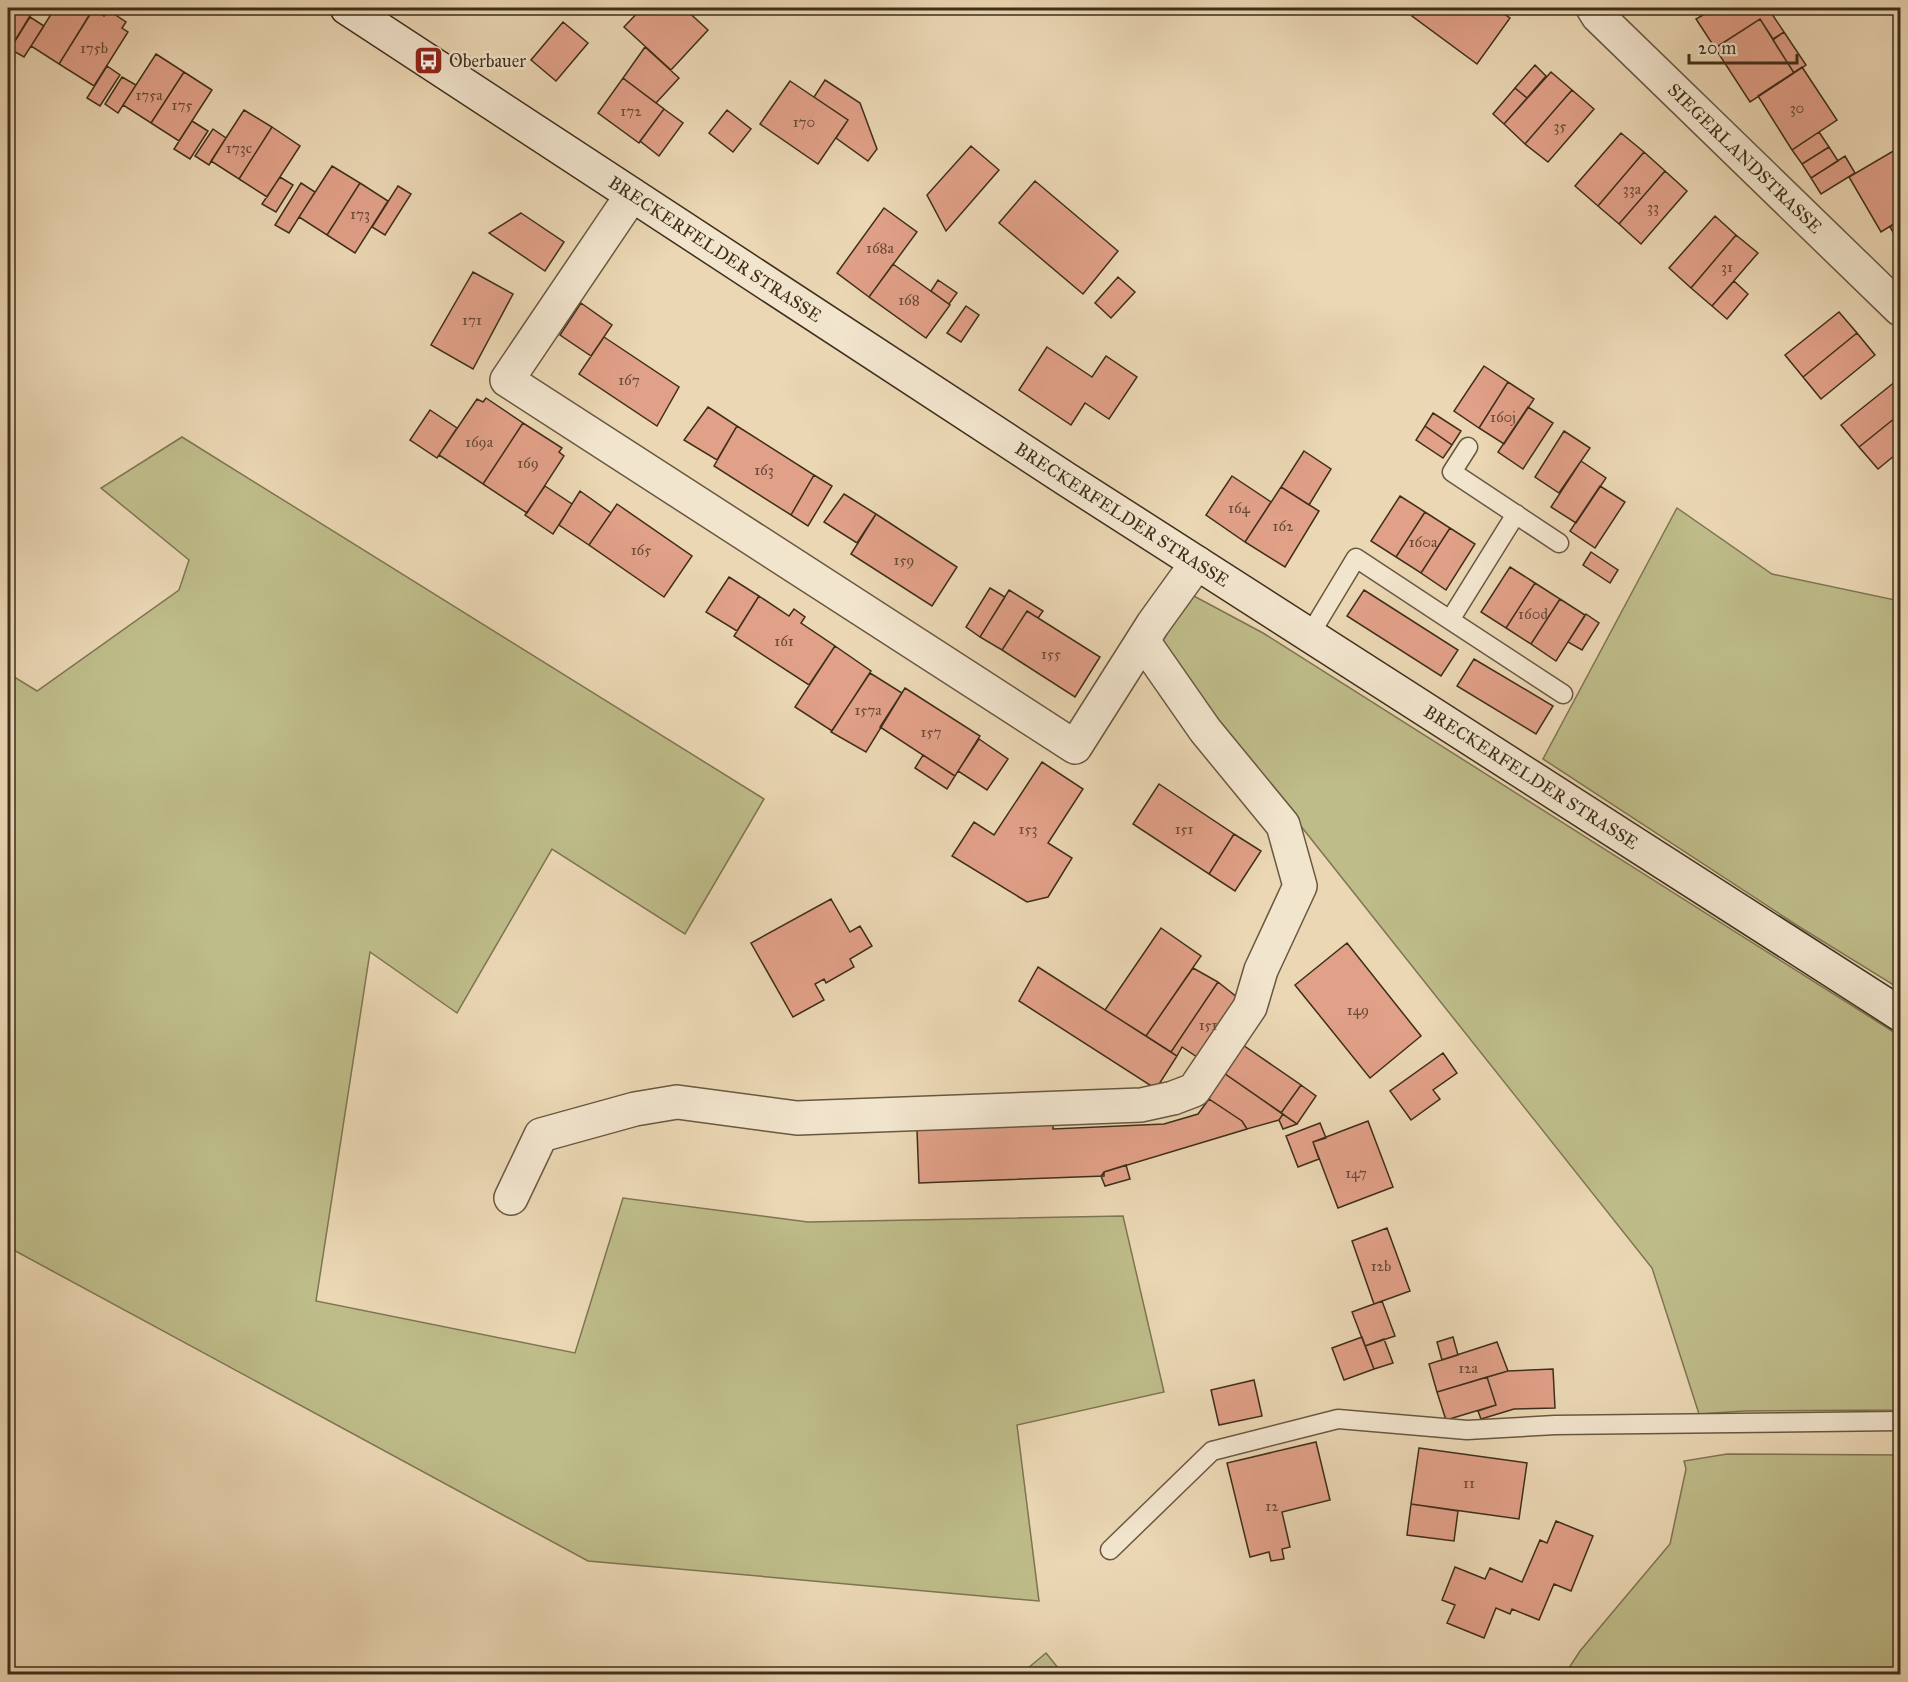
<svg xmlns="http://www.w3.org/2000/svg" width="1908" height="1682" font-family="'IM FELL Great Primer',serif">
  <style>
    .green { fill: #bebc89; stroke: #7e7552; stroke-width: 1.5 }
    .building { fill: #e1a088; stroke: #3e2e1a; stroke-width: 1.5 }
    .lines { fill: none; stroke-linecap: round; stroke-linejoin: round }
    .service-casing { stroke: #695840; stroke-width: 21 }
    .minor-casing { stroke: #695840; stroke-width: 36 }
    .secondary-casing { stroke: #3e2e1a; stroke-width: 36 }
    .service { stroke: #f2e5ce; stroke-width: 18 }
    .minor { stroke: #f2e5ce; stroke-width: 33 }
    .secondary { stroke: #f2e5ce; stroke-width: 33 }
    .labels { text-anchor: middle; stroke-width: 5; stroke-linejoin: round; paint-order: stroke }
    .number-label { font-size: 15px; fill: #674a36 }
    .poi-label { font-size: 18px; fill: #3e2e1a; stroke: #f2e5ce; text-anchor: start }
    .street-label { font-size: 18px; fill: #3e2e1a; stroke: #f2e5ce }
  </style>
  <rect width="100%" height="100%" fill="#ebd7b4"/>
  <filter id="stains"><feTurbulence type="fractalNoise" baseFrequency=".00333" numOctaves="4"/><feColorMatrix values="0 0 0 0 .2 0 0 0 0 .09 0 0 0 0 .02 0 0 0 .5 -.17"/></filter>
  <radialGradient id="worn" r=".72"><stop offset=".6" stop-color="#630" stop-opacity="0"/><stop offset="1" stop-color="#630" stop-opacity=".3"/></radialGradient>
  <path class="green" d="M182 437 764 799 685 934 552 849 457 1013 370 952 316 1301 575 1353 623 1198 808 1222 1123 1216 1164 1392 1017 1425 1039 1601 588 1561 8 1247V673L37 691 179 590 189 560 101 488Z
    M1677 508 1772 574 1900 601V989L1798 926 1543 759Z
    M1192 595 1263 633 1900 1036V1410L1744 1411 1699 1414 1652 1268 1157 645Z
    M1727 1454 1900 1455V1674H1565L1580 1651 1670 1544 1686 1469 1684 1461Z
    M1046 1653 1063 1674H1021Z"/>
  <path class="building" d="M8 8H17L8 22Z
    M17 8H27L33 11 8 52V22Z
    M55 8H83L91 13 59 64 31 46Z
    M642 8H684L708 30 671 70 624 27Z
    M1418 8H1478L1487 13 1491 8H1495L1510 18 1477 64 1412 16Z
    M1715 8H1768L1784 32 1773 39 1760 19 1715 48 1696 19Z
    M93 9 104 16 108 10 126 22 122 28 128 32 94 86 59 64Z
    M30 17 44 26 24 57 10 49Z
    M1760 19 1794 73 1750 102 1715 48Z
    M563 22 588 43 556 81 531 60Z
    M1784 32 1806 65 1794 73 1773 40Z
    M645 47 679 78 656 103 623 78Z
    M156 54 184 72 151 123 123 105Z
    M1535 65 1546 76 1527 98 1515 88Z
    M107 66 120 75 100 106 87 98Z
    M1802 67 1837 120 1792 150 1758 96Z
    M184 72 212 90 179 141 151 123Z
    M1551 72 1572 90 1525 144 1504 124Z
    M122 77 136 85 118 113 105 104Z
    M623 78 664 109 639 143 598 113Z
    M825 80 860 103 877 149 868 161 836 138 848 120 814 97Z
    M790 81 848 120 818 164 760 124Z
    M1515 88 1527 98 1504 124 1493 114Z
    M1572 90 1594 109 1548 162 1525 144Z
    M664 109 683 123 659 156 640 141Z
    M244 110 272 127 239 179 211 161Z
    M727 110 751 129 733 152 709 133Z
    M192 121 208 131 190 159 174 149Z
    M272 127 300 146 267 197 239 179Z
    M213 129 226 138 209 165 195 156Z
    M1819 132 1829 147 1802 164 1792 150Z
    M1621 133 1644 152 1598 206 1575 186Z
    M971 146 999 170 946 231 927 195Z
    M1829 147 1838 161 1811 178 1802 164Z
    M1895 150 1900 159V220L1881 232 1849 177Z
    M1644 152 1665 171 1619 224 1598 206Z
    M1845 156 1855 173 1821 194 1811 178Z
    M332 166 360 183 327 235 299 217Z
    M1665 171 1687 191 1641 244 1619 224Z
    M280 177 293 185 276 212 262 204Z
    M1035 181 1118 251 1083 294 999 223Z
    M301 183 315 192 289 233 275 225Z
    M360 183 388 201 355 253 327 235Z
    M398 186 411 194 385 235 372 227Z
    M884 208 917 232 869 297 837 273Z
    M521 213 564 242 545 271 489 233Z
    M1715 216 1736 235 1691 288 1669 268Z
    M1900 220V244L1890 227Z
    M1736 235 1758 253 1712 306 1691 288Z
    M893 264 950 305 926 338 869 297Z
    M473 272 513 294 473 369 431 345Z
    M1118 277 1135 292 1111 318 1095 303Z
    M938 280 957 293 949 304 931 291Z
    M1734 281 1748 294 1727 319 1712 306Z
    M581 303 612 325 591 356 560 335Z
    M966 306 979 315 961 342 947 333Z
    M1839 312 1857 333 1803 377 1785 355Z
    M1857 333 1875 355 1821 399 1803 377Z
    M604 337 679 387 657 426 579 374Z
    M1047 347 1092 377 1106 356 1137 377 1109 419 1085 403 1071 425 1019 390Z
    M1484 366 1508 382 1479 428 1454 411Z
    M1896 381 1900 387V414L1859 447 1841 425Z
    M1508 382 1534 399 1504 444 1479 428Z
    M486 398 523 423 483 484 439 455 477 399 483 402Z
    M708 407 737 426 717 460 684 440Z
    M1528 407 1553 423 1523 469 1498 452Z
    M430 410 457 428 437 458 410 440Z
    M1433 413 1461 431 1452 445 1425 426Z
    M1900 414V451L1878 469 1859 447Z
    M523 423 562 448 559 452 564 456 527 513 483 484Z
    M737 426 814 475 791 515 714 466Z
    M1425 426 1452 445 1443 458 1416 440Z
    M1564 431 1590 448 1559 493 1535 477Z
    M1304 451 1331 469 1309 505 1281 487Z
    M1581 461 1606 478 1576 523 1551 507Z
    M814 475 832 486 808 526 791 515Z
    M1232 476 1271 502 1245 542 1206 515Z
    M545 486 572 504 553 534 525 515Z
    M1600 486 1625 502 1595 548 1570 531Z
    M1281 487 1319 511 1285 567 1245 542Z
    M580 491 611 513 589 545 559 525Z
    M844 494 876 514 857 543 824 522Z
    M1400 496 1425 512 1396 557 1371 541Z
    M617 504 692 556 664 597 589 545Z
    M1425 512 1450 528 1421 573 1396 557Z
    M876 514 957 567 932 606 851 554Z
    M1450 528 1475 544 1446 590 1421 573Z
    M1591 552 1618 570 1610 583 1583 565Z
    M1510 567 1535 583 1506 628 1481 612Z
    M729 577 759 596 737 631 706 612Z
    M1535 583 1560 599 1531 644 1506 628Z
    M990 588 1005 597 980 637 966 627Z
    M1009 590 1043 611 1038 618 1027 611 1002 650 980 637Z
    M1364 590 1458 650 1441 676 1347 616Z
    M759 596 789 616 794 609 805 617 801 623 835 646 809 685 734 636Z
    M1560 599 1585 615 1556 661 1531 644Z
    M1027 611 1100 657 1075 697 1002 650Z
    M1586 614 1599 623 1582 650 1568 642Z
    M835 646 871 671 832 731 795 707Z
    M1474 659 1553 706 1536 734 1457 686Z
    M870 673 902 693 866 752 831 732Z
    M905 688 980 736 955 776 880 727Z
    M979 739 1008 759 987 790 958 771Z
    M923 755 955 776 947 789 915 768Z
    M1042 762 1083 789 1048 843 1072 858 1048 897 1027 902 952 856 974 822 994 835Z
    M1159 784 1234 834 1209 874 1133 824Z
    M1234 834 1261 851 1235 891 1209 874Z
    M831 899 850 932 860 926 872 946 850 959 854 967 826 983 824 979 815 984 824 1000 793 1017 751 943Z
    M1161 928 1201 956 1146 1036 1105 1010Z
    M1347 943 1421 1036 1370 1078 1295 985Z
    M1038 967 1177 1056 1156 1089 1019 1001Z
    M1193 968 1218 982 1171 1052 1146 1036Z
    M1218 982 1243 1002 1203 1061 1182 1047 1177 1056 1171 1052Z
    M1240 1043 1301 1085 1281 1113 1221 1071Z
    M1443 1053 1457 1073 1433 1090 1440 1099 1411 1120 1390 1091Z
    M1221 1071 1283 1114 1279 1120 1247 1129 1242 1121 1209 1099Z
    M1301 1085 1316 1096 1297 1124 1281 1113Z
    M1209 1099 1242 1121 1247 1129 1104 1172V1176L919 1183 917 1130 1053 1124V1129L1164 1124 1198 1114Z
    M1283 1114 1297 1124 1283 1129 1279 1120Z
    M1368 1121 1393 1187 1338 1208 1313 1142Z
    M1320 1123 1326 1138 1313 1142 1319 1159 1298 1167 1286 1136Z
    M1126 1165 1130 1179 1105 1186 1101 1176 1104 1172Z
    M1387 1228 1410 1291 1374 1304 1352 1241Z
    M1382 1301 1395 1336 1365 1346 1352 1312Z
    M1362 1337 1374 1369 1344 1380 1332 1348Z
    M1453 1337 1458 1355 1442 1360 1437 1342Z
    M1384 1339 1393 1363 1374 1369 1365 1346Z
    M1497 1342 1508 1371 1437 1392 1429 1364Z
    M1553 1369 1555 1408 1514 1409 1481 1419 1478 1411 1496 1405 1487 1377 1508 1371Z
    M1487 1377 1496 1405 1446 1420 1437 1392Z
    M1254 1380 1262 1416 1219 1425 1211 1390Z
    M1316 1442 1330 1500 1282 1512 1290 1547 1282 1549 1284 1559 1271 1561 1269 1552 1250 1557 1227 1463Z
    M1419 1448 1527 1463 1519 1519 1411 1504Z
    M1411 1504 1458 1511 1454 1541 1407 1535Z
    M1556 1521 1593 1536 1571 1591 1554 1584 1539 1620 1512 1609 1510 1614 1496 1608 1484 1638 1447 1623 1455 1605 1442 1600 1455 1567 1485 1579 1490 1568 1522 1582 1540 1540 1547 1543Z"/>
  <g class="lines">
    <defs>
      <path id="service" d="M1468 447 1452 472 1559 543
        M1450 620 1563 694
        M1309 636 1356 558 1450 620 1516 514
        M1110 1550 1212 1451 1338 1419 1467 1430 1555 1425 1900 1421"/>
      <g id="minor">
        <path id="s1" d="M1593 8 1598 16 1900 309"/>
        <path d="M632 195 507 380 1075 747 1153 624 1197 563"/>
        <path d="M511 1198 541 1135 635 1109 677 1102 797 1118 1141 1105 1173 1098 1194 1090 1250 1007 1261 970 1300 886 1283 825 1205 730 1143 641"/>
      </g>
      <g id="secondary">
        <path id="s2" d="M347 8 1066 479 1900 1014"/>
      </g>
    </defs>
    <use href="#service" class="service-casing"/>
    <use href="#minor" class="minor-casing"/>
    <use href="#secondary" class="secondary-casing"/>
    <use href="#service" class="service"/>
    <use href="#minor" class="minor"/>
    <use href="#secondary" class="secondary"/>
  </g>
  <defs>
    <symbol id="bus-square" viewBox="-11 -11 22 22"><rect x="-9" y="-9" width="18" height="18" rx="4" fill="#8f2418" stroke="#f2e5ce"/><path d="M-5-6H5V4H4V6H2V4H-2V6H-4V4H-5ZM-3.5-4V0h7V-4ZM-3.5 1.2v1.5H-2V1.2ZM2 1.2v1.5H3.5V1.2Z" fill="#fff"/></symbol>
  </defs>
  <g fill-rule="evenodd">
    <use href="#bus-square" x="412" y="44" width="33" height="33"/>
  </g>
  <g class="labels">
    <g class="number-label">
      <text x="94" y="53">175b</text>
      <text x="149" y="100">175a</text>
      <text x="182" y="110">175</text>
      <text x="1797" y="113">30</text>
      <text x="631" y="116">172</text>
      <text x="804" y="127">170</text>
      <text x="1560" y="131">35</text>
      <text x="239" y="153">173c</text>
      <text x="1632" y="194">33a</text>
      <text x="1653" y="212">33</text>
      <text x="360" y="219">173</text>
      <text x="880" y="253">168a</text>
      <text x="1727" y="272">31</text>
      <text x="909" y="305">168</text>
      <text x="472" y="325">171</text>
      <text x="629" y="385">167</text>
      <text x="1503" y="422">160j</text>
      <text x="479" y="447">169a</text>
      <text x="528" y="468">169</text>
      <text x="764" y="475">163</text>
      <text x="1239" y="513">164</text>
      <text x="1283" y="531">162</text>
      <text x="1423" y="547">160a</text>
      <text x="641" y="555">165</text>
      <text x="904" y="565">159</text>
      <text x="1533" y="619">160d</text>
      <text x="784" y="646">161</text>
      <text x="1051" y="659">155</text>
      <text x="868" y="715">157a</text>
      <text x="931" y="737">157</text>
      <text x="1028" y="834">153</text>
      <text x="1184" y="834">151</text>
      <text x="1358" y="1015">149</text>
      <text x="1208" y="1030">151</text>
      <text x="1356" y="1178">147</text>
      <text x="1381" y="1271">12b</text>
      <text x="1468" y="1373">12a</text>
      <text x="1469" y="1488">11</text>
      <text x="1272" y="1511">12</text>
    </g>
    <g class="poi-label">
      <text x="449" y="67">Oberbauer</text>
    </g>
    <g class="street-label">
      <text dy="6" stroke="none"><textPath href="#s1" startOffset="214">SIEGERLANDSTRASSE</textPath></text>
      <text dy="6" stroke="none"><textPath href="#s2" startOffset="440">BRECKERFELDER STRASSE</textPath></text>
      <text dy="6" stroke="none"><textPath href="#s2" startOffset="926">BRECKERFELDER STRASSE</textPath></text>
      <text dy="6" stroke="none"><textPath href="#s2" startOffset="1412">BRECKERFELDER STRASSE</textPath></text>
    </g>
  </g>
  <rect width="1908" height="1682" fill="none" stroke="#ebd7b4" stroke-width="30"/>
  <rect x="9" y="9" width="1890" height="1664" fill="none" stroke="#3e2e1a" stroke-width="3"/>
  <rect x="15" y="15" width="1878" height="1652" fill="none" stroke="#3e2e1a" stroke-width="1.5"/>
  <path d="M1689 54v9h108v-9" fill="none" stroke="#3e2e1a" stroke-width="3"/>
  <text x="1698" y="54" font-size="18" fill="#3e2e1a" stroke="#f2e5ce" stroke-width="4.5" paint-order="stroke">20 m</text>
  <rect width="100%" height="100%" filter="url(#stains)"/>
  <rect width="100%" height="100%" fill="url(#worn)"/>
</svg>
